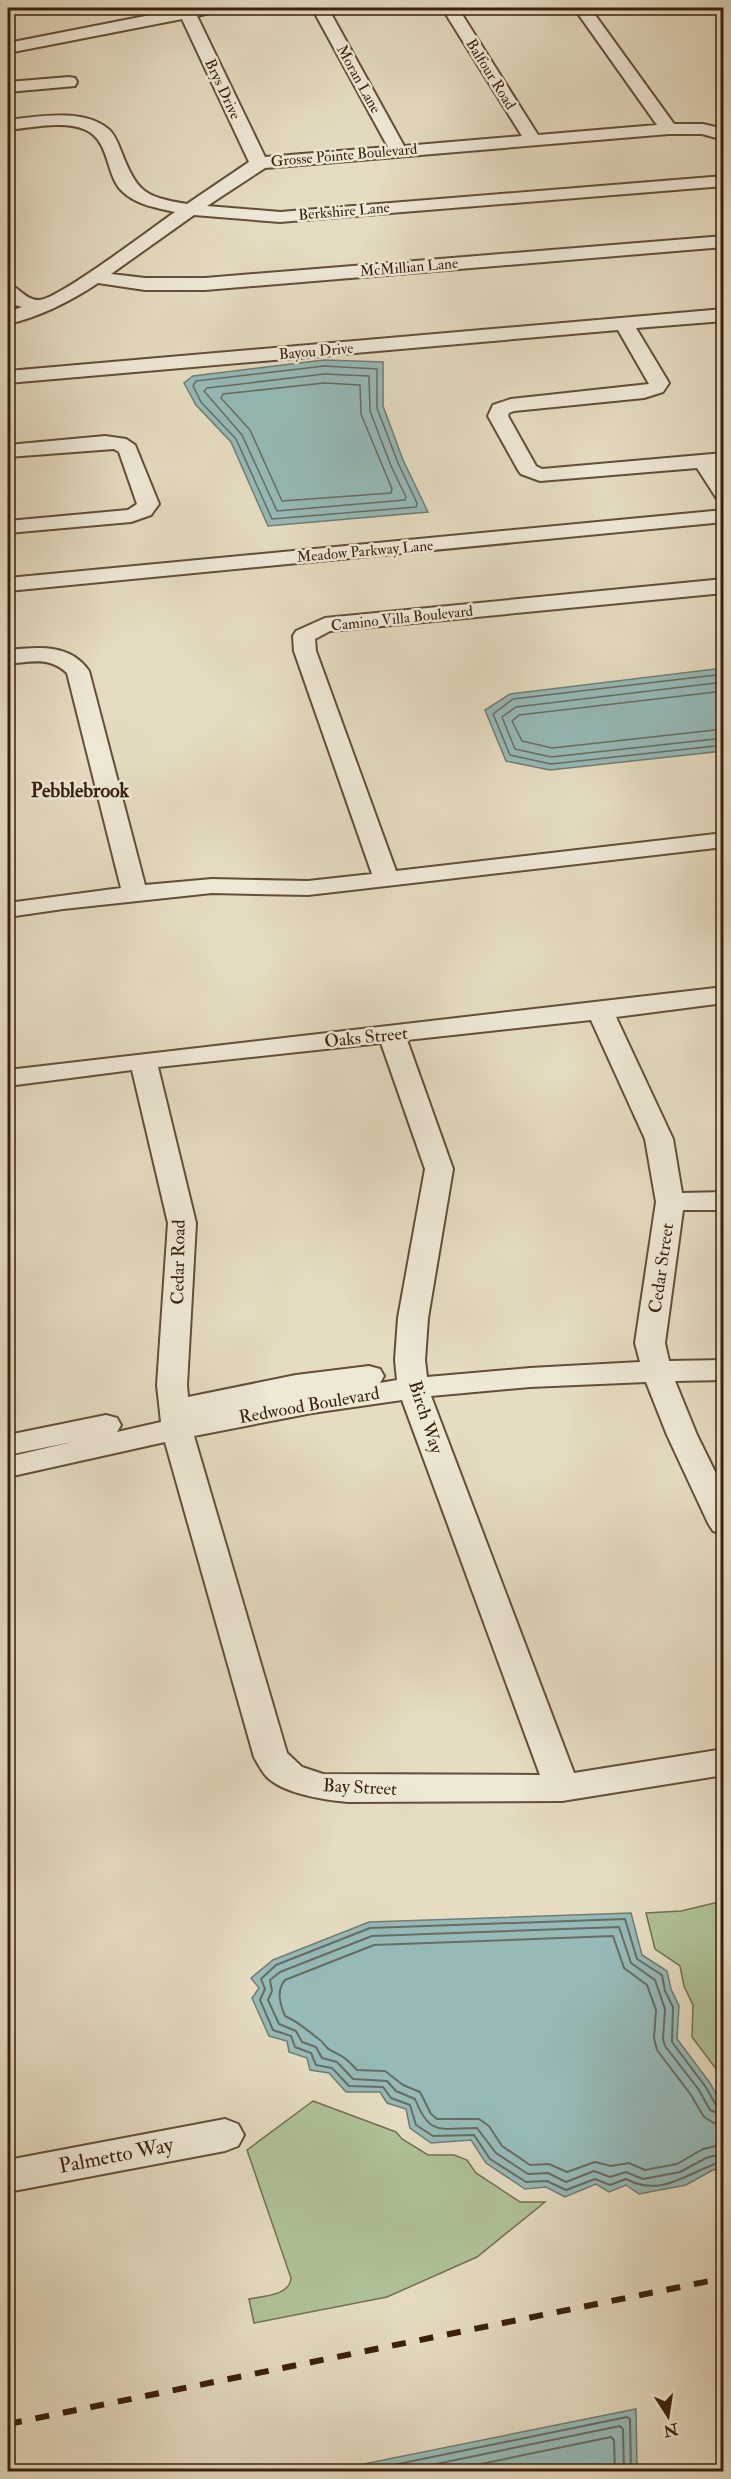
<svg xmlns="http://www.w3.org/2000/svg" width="731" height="2479" font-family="'IM FELL Double Pica',serif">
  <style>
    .green { fill: #afc297; stroke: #747051; stroke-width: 1.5 }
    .water { fill: #96bab8; stroke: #717c73; stroke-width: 1.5 }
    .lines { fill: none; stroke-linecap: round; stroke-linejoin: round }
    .shore-far1 { stroke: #686c62; stroke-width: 1.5 }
    .shore { stroke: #686c62; stroke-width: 2 }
    .street-casing { stroke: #644e38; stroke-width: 4 }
    .street { fill: #eee8d7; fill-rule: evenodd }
    .rail { stroke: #391f0b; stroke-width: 6; stroke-dasharray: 14 14; stroke-linecap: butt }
    .labels { text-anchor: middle; stroke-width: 5; stroke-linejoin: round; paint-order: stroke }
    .far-street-label { font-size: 15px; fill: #391f0b; stroke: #eee8d7 }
    .street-label { font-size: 18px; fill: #391f0b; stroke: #eee8d7 }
    .neighbourhood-label { font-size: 20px; font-weight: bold; fill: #391f0b; stroke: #eee8d7 }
    .near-street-label { font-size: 21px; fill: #391f0b; stroke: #eee8d7 }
  </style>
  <rect width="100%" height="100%" fill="#e5dcc1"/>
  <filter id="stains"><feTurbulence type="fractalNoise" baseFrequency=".00333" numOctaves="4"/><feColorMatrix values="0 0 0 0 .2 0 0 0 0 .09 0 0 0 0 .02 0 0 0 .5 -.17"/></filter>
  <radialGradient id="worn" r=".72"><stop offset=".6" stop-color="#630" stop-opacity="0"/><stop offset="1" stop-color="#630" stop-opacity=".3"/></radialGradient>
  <path class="green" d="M723 1901H724L723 2078 692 2037 693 2005 684 1986 680 1966 655 1949 646 1913 681 1911Z
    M313 2101 396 2132 402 2139 428 2155H454L467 2160 476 2173 520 2202H545L477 2257 387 2297 254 2323 249 2299C262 2296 290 2296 291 2278L247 2150Z"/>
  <path class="water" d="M324 360 383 362V406L403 460 428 512 268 526 231 442 196 405 184 383 193 376Z
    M723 668V751L550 770 506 761 485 710 510 694Z
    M631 1913 642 1955 667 1971 671 1989 679 2006 677 2039 710 2083 723 2107V2166L711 2171 686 2185 639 2194 626 2185 609 2192 596 2184 565 2197 546 2187 525 2189 486 2163 471 2140 431 2143 410 2128 406 2109 387 2103 380 2092H346L329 2073 310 2070 307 2058 289 2052 287 2041 269 2036 252 1998 259 1988 251 1978 273 1960 369 1922Z
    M636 2409 637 2471H329Z"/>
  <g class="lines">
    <path class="shore-far1" d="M324 366 377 369V408L398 463 417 503 416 507 272 519 236 439 201 402 193 386 196 381Z
      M324 374 369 376 370 411 391 466 406 497 405 500 277 511 242 435 204 391 207 388Z
      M324 383 360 385 361 414 392 489 391 493 282 501 250 430 221 398 223 394Z
      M724 674 513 699 493 714 510 755 551 764 724 745
      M724 682 516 707 502 717 515 749 551 757 724 738
      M724 691 519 715 512 721 522 741 552 748 724 729"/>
    <path class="shore" d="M724 2108 716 2105 705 2086 672 2042 673 2007 665 1991 662 1975 637 1959 625 1919 370 1928 276 1965 261 1979 265 1989 260 2000 273 2030 291 2036 295 2047 311 2053 316 2065 332 2068 349 2086 383 2087 391 2098 410 2105 416 2125 433 2136 474 2135 490 2159 526 2182 547 2181 566 2190 595 2179 610 2185 626 2179C663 2199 690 2170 724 2161
      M724 2116 710 2110 699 2090 665 2046 663 2039 665 2009 655 1980 631 1963 619 1927 372 1936 280 1972 270 1980 272 1991 268 2000 279 2024 296 2031 302 2042 316 2047 322 2058 337 2062 353 2079 387 2081 396 2091 415 2099C430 2137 440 2128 477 2128L496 2153 528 2174 548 2173 566 2182 594 2171 610 2177 626 2172 643 2179 680 2172 706 2158 724 2153
      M724 2125 714 2123 704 2117 691 2095 657 2050 654 2038 656 2010 647 1985 624 1968 613 1936 374 1945 285 1980C276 1991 280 2004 285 2016 299 2022 308 2031 320 2040 324 2043 326 2048 330 2050 345 2058 345 2057 357 2070L385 2071 403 2085 420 2092 431 2114 437 2119H479L489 2126 502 2146 530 2165 549 2164 567 2172 595 2162 611 2166 629 2163 645 2170 677 2164 703 2149 724 2144
      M359 2472 627 2417 630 2419 631 2472
      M397 2472 620 2426 623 2429 624 2472
      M442 2472 611 2437 614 2440 615 2472"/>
    <defs>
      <path id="street" d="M186 8H220L218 11 197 16 265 157 388 147 312 8H328L404 146 522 136 442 8H458L538 135 657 125 574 8H590L674 124H703L724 129V140L702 134H669L265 168 207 206 280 212 724 176V186L280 222 194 215 111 274 145 278H205L724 236V247L205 290H145L98 283C71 301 39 317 8 324V312L22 307 12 304 8 300V284C19 287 26 301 40 300 60 298 152 228 175 212 157 208 137 205 123 192 105 176 111 142 86 130 64 120 31 128 8 130V120C37 117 81 108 107 128 114 133 118 143 121 151 137 192 144 197 187 204L249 162 182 19 8 53V43Z
        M69 77 75 78 77 82 75 86 8 92V82Z
        M724 309V321L636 328 669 383 663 392 644 398 514 411 509 413 508 416 536 466 542 469 724 453V465L716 466 724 477V501L717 499 697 468 540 481 521 474 518 470 488 416 493 405 511 399 649 384 618 330 8 383V371Z
        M105 436 126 439 135 445 159 504 151 515 131 522 8 533V521L128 510 137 504 119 452 114 449 8 457V445Z
        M724 510V522L8 591V578Z
        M724 579V593L330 631 315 639 316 651 396 871 724 833V847L308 895 212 893 63 909 8 917V903L121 888 67 673C49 656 30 662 8 664V650C37 647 70 643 89 671L145 885 212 879 308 881 372 874 294 651 293 636 296 631 325 618Z
        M724 987V1003L616 1017 673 1139 682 1193 724 1192V1210H683L665 1343 669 1361 724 1360V1380L675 1381 697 1435 724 1490V1534L713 1531 708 1523 667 1435 646 1382 530 1387 431 1396 574 1773 724 1749V1775L562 1801 348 1802C325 1800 284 1794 267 1777 262 1772 258 1764 254 1757L165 1442 8 1477V1457L72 1442 8 1455V1435L106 1415 117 1418 121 1425 117 1432 161 1422 157 1385 168 1223 132 1070 8 1086V1070ZM591 1020 645 1139 656 1202 635 1343 640 1362 530 1368 427 1377 425 1360 428 1318 453 1169 407 1040ZM381 1043 425 1169 398 1318 395 1360 397 1380 380 1383 384 1376 380 1369 369 1366 296 1375 188 1397 187 1385 196 1223 158 1067ZM402 1400 540 1775 323 1774 302 1767 287 1753 194 1436 312 1413Z
        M225 2119 238 2124 244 2135 238 2146 225 2151 8 2192V2160Z"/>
    </defs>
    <use href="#street" class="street-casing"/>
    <use href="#street" class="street"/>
    <path class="rail" d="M8 2424 724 2278"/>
  </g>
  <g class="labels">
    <g class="far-street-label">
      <text transform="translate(491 74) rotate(58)" y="5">Balfour Road</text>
      <text transform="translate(359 79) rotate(61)" y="5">Moran Lane</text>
      <text transform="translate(223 89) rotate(65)" y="5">Brys Drive</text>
      <text transform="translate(344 155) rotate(-5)" y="5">Grosse Pointe Boulevard</text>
      <text transform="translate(344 211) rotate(-5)" y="5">Berkshire Lane</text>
      <text transform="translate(409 267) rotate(-5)" y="5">McMillian Lane</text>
      <text transform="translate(316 351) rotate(-5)" y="5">Bayou Drive</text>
      <text transform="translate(365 551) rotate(-5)" y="5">Meadow Parkway Lane</text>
      <text transform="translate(402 618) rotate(-6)" y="5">Camino Villa Boulevard</text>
    </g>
    <g class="street-label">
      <text transform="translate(366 1037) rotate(-6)" y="6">Oaks Street</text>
      <text transform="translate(178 1262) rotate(-89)" y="6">Cedar Road</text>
      <text transform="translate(661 1268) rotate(-82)" y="6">Cedar Street</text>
      <text transform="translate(309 1405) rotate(-10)" y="6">Redwood Boulevard</text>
      <text transform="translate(426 1417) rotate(72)" y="6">Birch Way</text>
      <text transform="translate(360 1787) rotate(3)" y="6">Bay Street</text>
    </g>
    <g class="neighbourhood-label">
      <text x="80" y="797">Pebblebrook</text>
    </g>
    <g class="near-street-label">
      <text transform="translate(116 2155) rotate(-11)" y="7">Palmetto Way</text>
    </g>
  </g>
  <rect width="731" height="2479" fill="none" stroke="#e5dcc1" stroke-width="30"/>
  <rect x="9" y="9" width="713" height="2461" fill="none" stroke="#391f0b" stroke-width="3"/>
  <rect x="15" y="15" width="701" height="2449" fill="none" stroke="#391f0b" stroke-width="1.5"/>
  <g transform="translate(668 2416) rotate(168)" stroke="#eee8d7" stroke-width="4.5" paint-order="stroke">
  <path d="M0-4.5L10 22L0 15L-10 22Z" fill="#391f0b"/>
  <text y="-9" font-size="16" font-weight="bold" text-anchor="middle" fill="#391f0b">N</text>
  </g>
  <rect width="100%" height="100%" filter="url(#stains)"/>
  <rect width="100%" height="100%" fill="url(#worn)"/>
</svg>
